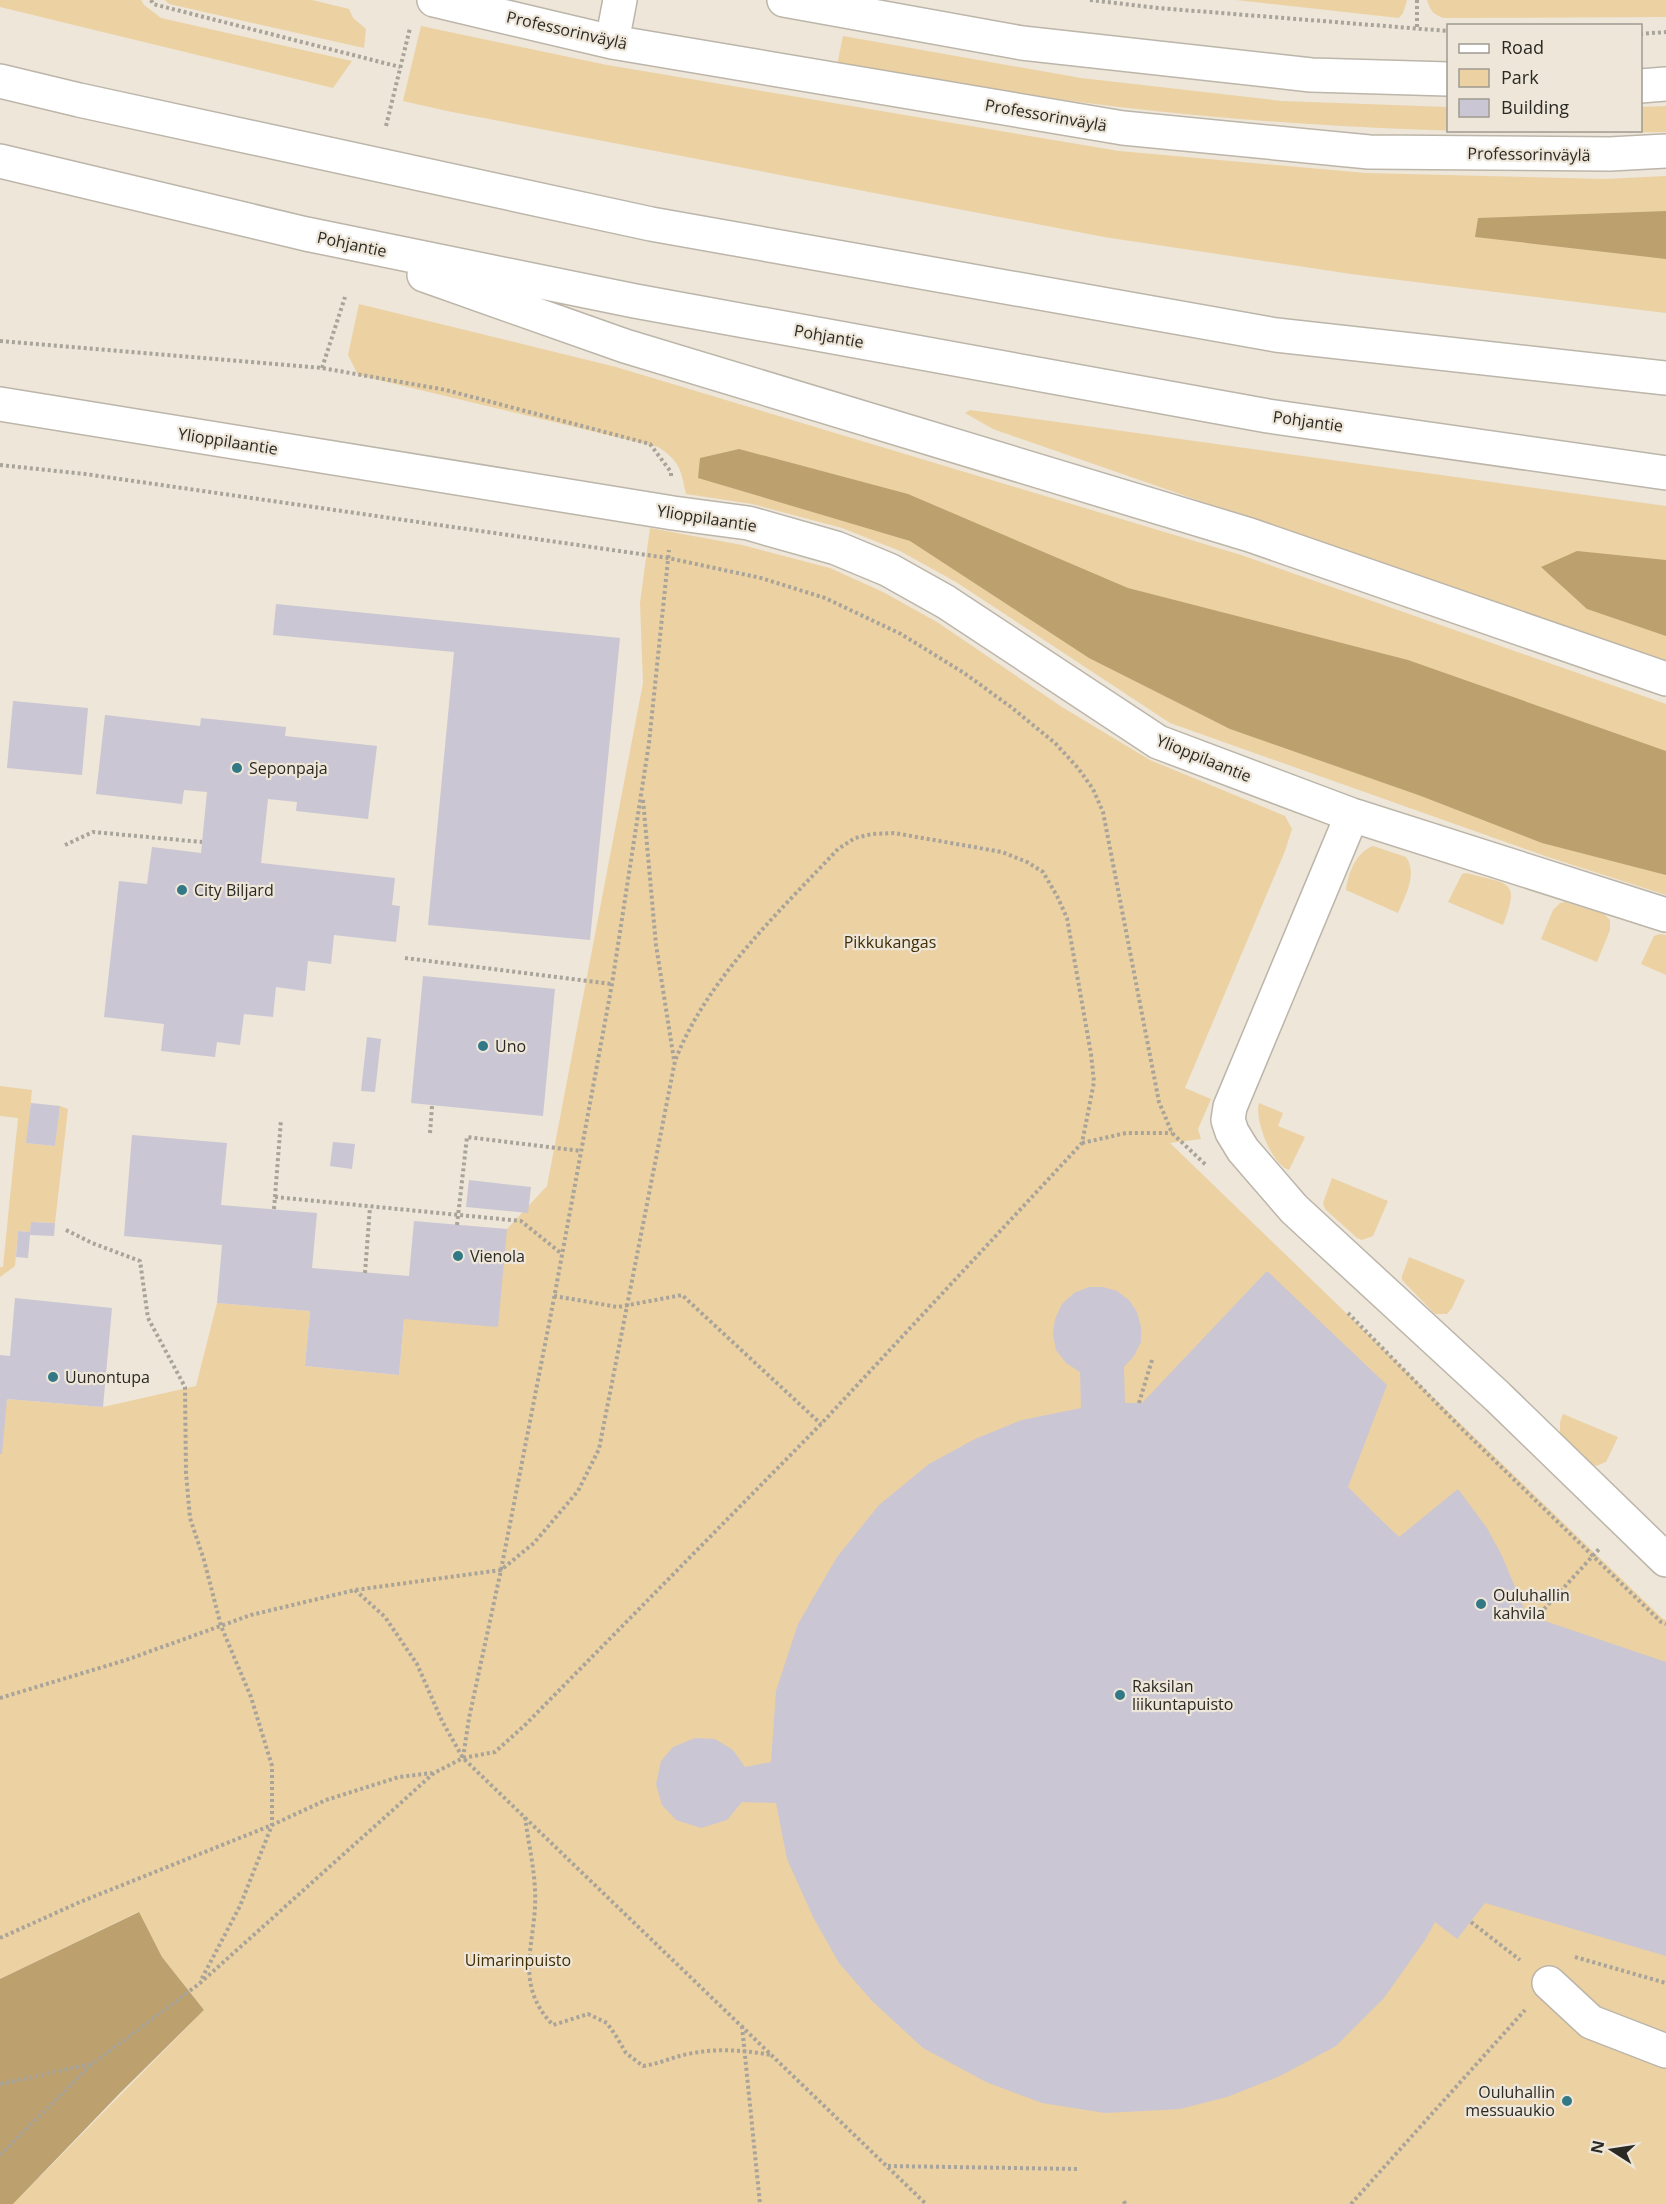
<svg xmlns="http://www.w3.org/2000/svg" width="1666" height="2204" font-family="'Open Sans',sans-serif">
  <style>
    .green { fill: #ecd1a3 }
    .forest { fill: #bca06e }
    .building { fill: #cac6d3 }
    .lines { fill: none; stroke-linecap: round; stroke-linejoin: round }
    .minor-casing { stroke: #bcb5a9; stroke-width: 36 }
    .highway-casing { stroke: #bcb5a9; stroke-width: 36 }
    .path { stroke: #a9a49a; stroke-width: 4; stroke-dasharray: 3 3; stroke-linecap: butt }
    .minor { stroke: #fff; stroke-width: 33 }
    .highway { stroke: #fff; stroke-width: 33 }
    .poi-dot { fill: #327885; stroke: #ede6d9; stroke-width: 2 }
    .labels { text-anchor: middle; stroke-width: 4.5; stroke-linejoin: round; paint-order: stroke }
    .street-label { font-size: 16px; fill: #2b2924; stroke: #ede6d9 }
    .poi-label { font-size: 16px; fill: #2b2924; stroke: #ede6d9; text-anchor: start }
    .park-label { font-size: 16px; fill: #422e03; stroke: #ede6d9 }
  </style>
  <rect width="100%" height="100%" fill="#ede6d9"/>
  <path class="green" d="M0 0H141L144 5 161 18 352 61 333 88 0 7Z
    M165 0H312L349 9 353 18 366 29 364 48 169 4Z
    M1236 0H1407L1403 13 1399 18Z
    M1427 0H1666V17L1444 18C1433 15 1430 10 1427 0Z
    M421 26 607 65 1119 151 1366 173 1605 179 1666 176V313L1351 274 1104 237 447 111 403 101Z
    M843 36 1081 78 1282 101 1448 107V130H1640L1641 107 1666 106V132C1483 135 1301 128 1119 107 1025 96 931 79 837 65Z
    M359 304 616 367 1241 555 1666 704V895L1548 857 1170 723 956 582 900 551 842 528 752 504 686 494C681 470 680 461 658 447L358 375 348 355Z
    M970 410 1666 506V663L993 429 965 413Z
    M650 528 742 545 830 568 883 592 937 622 1062 707 1150 760 1285 816 1292 829 1285 851 1185 1088 1211 1099 1198 1129 1201 1139 1170 1143 1662 1618 1666 1620V2204H13L204 2010 162 1957 138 1912 0 1979V1453L7 1399 103 1407 196 1386 217 1303 310 1311 305 1366 399 1375 404 1319 507 1229 547 1186 643 683 640 603Z
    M1373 846 1406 857C1418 874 1405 896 1398 913L1346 890C1348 874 1356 852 1373 846Z
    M1467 873C1508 885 1521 878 1503 925L1448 902 1462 874Z
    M1565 902 1604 914 1610 920V930L1597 962 1541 939 1553 910 1560 903Z
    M1660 934 1666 935V975L1641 964 1654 936Z
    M0 1086 32 1090 27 1143 55 1146 60 1106 68 1109 55 1223 31 1222 30 1232 18 1231 15 1266 0 1277V1267H3L18 1118 0 1116Z
    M1259 1103 1283 1113 1278 1126 1305 1137 1289 1170C1272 1165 1254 1119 1259 1103Z
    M1332 1178 1388 1201 1373 1236 1362 1240 1357 1238 1325 1209 1323 1203Z
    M1409 1257 1465 1280 1452 1308 1447 1314H1435L1402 1280V1276Z
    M1563 1414 1618 1437 1606 1462 1596 1466 1592 1464 1560 1433V1422Z"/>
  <path class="forest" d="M1666 211V259L1475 237 1478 218Z
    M739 449 908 494 1128 588 1408 660 1666 751V875L1542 843 1421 796 1230 729 1089 658 910 541 698 478 700 458Z
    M1577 551 1666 560V636L1587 609 1541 567Z
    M139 1912 162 1957 204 2010 121 2092 13 2204H0V1979Z"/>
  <path class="building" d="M276 604 620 638 590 940 428 925 454 652 273 635Z
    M13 701 88 708 82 775 7 768Z
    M105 715 200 726 201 718 286 727 285 736 377 746 368 819 296 811 297 802 268 799 261 863 395 878 392 905 400 906 396 942 334 935 331 964 308 961 305 991 276 987 273 1017 244 1014 240 1045 217 1042 215 1057 161 1051 164 1024 104 1017 119 881 147 884 152 847 201 853 207 792 184 790 182 804 96 794Z
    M423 976 555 989 543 1116 411 1103Z
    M367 1037 381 1039 375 1092 361 1091Z
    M31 1103 60 1106 55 1146 26 1143Z
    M132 1135 227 1143 221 1205 317 1213 312 1268 409 1276 414 1221 507 1229 498 1327 404 1319 399 1375 305 1366 310 1311 217 1303 222 1245 124 1236Z
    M333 1142 355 1144 352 1169 330 1166Z
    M469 1180 531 1187 528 1213 466 1207Z
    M31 1222 55 1223 54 1236 30 1235 28 1258 16 1257 18 1231 30 1232Z
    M1267 1271 1387 1385 1348 1487 1375 1514 1399 1537 1458 1489 1487 1528 1502 1556 1525 1611 1536 1618 1666 1662V1956L1485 1903 1457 1939 1435 1922 1425 1940 1384 1998 1336 2046 1280 2076 1227 2097 1180 2109 1105 2113 1042 2103 986 2082 923 2048 872 2001 839 1963 813 1917 787 1859 776 1803 742 1802 727 1820 701 1828 676 1820 662 1805 656 1784 661 1761 673 1747 695 1738 715 1739 733 1750 745 1767 771 1762 776 1691 798 1624 837 1557 879 1505 929 1464 975 1439 1022 1420 1081 1408 1080 1372 1066 1363 1056 1350 1053 1334 1055 1319 1062 1304 1074 1293 1089 1287H1103L1117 1291 1129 1300 1137 1312 1141 1327V1342L1134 1356 1124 1367 1125 1403H1142Z
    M15 1298 112 1308 103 1407 7 1399 2 1454H0V1355L10 1356Z"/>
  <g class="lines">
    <defs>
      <path id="minor" d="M434 0 612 42 1123 128 1369 152 1610 154 1666 151
        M784 0 1022 43 1311 75 1448 79
        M612 42 620 0
        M1640 86 1666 84
        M0 404 673 513 748 523 836 548 889 570 946 602 1158 742 1352 815 1666 915
        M1352 815 1230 1107 1228 1120 1232 1132 1243 1150 1294 1209 1498 1397 1666 1560
        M1549 1983 1591 2022 1666 2051"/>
      <path id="highway" d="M0 81 79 100 651 224 1276 335 1666 378
        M0 161 306 234 635 301 1268 416 1666 473
        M424 275 625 346 1250 535 1666 679"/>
    </defs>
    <use href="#minor" class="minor-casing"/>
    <use href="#highway" class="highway-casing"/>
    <path class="path" d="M151 0 153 4 400 67
      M1090 0 1158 8 1448 31
      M1417 0V30
      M1640 34 1666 32
      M386 126 410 28
      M0 341 322 368 446 390 650 444 671 472V477
      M322 368 345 297
      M0 465 85 474 668 558 761 578 825 598 901 634 964 673 1011 707 1055 743 1078 768 1093 789 1103 812 1159 1102 1172 1133 1207 1166
      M643 800 656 945 674 1060
      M65 845 93 832 202 842
      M405 958 612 984
      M430 1133 432 1106
      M1082 1143 1126 1133H1172
      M275 1197 521 1221 562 1254
      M274 1209 281 1120
      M457 1225 467 1137 581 1151
      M66 1230 92 1243 140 1261 148 1318 185 1387 186 1473 190 1518 204 1560 221 1626 251 1697 272 1766V1825L240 1906 201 1980
      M365 1273 370 1207
      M554 1296 618 1307 682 1295 821 1424
      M1348 1313 1463 1430 1661 1622 1666 1624
      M1139 1403 1152 1360
      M355 1590 385 1617 417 1664 442 1721 463 1758 926 2204
      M1536 1618 1600 1548
      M0 1698 126 1660 251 1615 355 1590 501 1570 534 1543 578 1491 599 1449 675 1061C706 980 779 912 838 849L855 838 872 834 894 833 1002 852 1027 862 1043 872 1057 896 1067 918 1091 1054 1094 1082 1082 1143 821 1424 524 1726 495 1752 463 1758 434 1773 199 1984 92 2064 0 2155
      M463 1758 469 1718 501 1570 555 1293 612 984 649 743 669 550
      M525 1817C528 1841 534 1866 535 1890 538 1940 511 1982 553 2025L588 2014 607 2023 616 2036 626 2053 643 2066C659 2064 672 2057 688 2054 716 2048 743 2050 771 2055
      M1471 1922 1520 1960
      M0 1938 80 1902 272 1825 326 1800 399 1777 432 1773
      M1575 1957 1666 1983
      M742 2026 760 2204
      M0 2084 91 2064
      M888 2166 1077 2169
      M1124 2201 1125 2204
      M1351 2204 1525 2010"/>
    <use href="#minor" class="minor"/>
    <use href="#highway" class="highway"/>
  </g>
  <g class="poi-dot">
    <circle cx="237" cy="768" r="6"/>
    <circle cx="182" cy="890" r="6"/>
    <circle cx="483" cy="1046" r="6"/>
    <circle cx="458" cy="1256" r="6"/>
    <circle cx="53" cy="1377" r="6"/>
    <circle cx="1481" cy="1604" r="6"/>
    <circle cx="1120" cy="1695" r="6"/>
    <circle cx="1567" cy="2101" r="6"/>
  </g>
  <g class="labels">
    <g class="street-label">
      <text transform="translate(567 30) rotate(13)" y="6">Professorinväylä</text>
      <text transform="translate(1046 115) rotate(10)" y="6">Professorinväylä</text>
      <text transform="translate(1529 154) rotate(1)" y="6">Professorinväylä</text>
      <text transform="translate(352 244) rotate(12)" y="6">Pohjantie</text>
      <text transform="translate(829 336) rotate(10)" y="6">Pohjantie</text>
      <text transform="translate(1308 421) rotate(8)" y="6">Pohjantie</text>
      <text transform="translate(228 441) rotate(9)" y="6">Ylioppilaantie</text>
      <text transform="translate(707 518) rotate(9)" y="6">Ylioppilaantie</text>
      <text transform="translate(1204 758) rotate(22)" y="6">Ylioppilaantie</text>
    </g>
    <g class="poi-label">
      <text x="249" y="774">Seponpaja</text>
      <text x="194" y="896">City Biljard</text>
      <text x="495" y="1052">Uno</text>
      <text x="470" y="1262">Vienola</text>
      <text x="65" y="1383">Uunontupa</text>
      <text x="1493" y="1601">Ouluhallin<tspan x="1493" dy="18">kahvila</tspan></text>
      <text x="1132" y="1692">Raksilan<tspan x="1132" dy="18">liikuntapuisto</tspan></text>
      <text x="1555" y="2098" text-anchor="end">Ouluhallin<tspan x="1555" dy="18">messuaukio</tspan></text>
    </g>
    <g class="park-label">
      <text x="890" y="948">Pikkukangas</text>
      <text x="518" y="1966">Uimarinpuisto</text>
    </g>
  </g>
  <rect x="1447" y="24" width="195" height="108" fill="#ede6d9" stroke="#9f9a91" stroke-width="1.5"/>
  <rect x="1459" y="44" width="30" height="9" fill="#ffffff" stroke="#9f9a91" stroke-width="1.5"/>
  <text x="1501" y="54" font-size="18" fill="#2b2924">Road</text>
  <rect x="1459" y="69" width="30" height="18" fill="#ecd1a3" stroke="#9f9a91" stroke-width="1.5"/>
  <text x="1501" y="84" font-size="18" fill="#2b2924">Park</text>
  <rect x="1459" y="99" width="30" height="18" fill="#cac6d3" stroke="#9f9a91" stroke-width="1.5"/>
  <text x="1501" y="114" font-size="18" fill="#2b2924">Building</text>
  <g transform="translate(1612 2150) rotate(282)" stroke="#ede6d9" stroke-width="4.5" paint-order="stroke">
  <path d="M0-4.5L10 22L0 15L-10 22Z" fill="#2b2924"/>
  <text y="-9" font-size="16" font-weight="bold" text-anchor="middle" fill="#2b2924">N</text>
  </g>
</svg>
